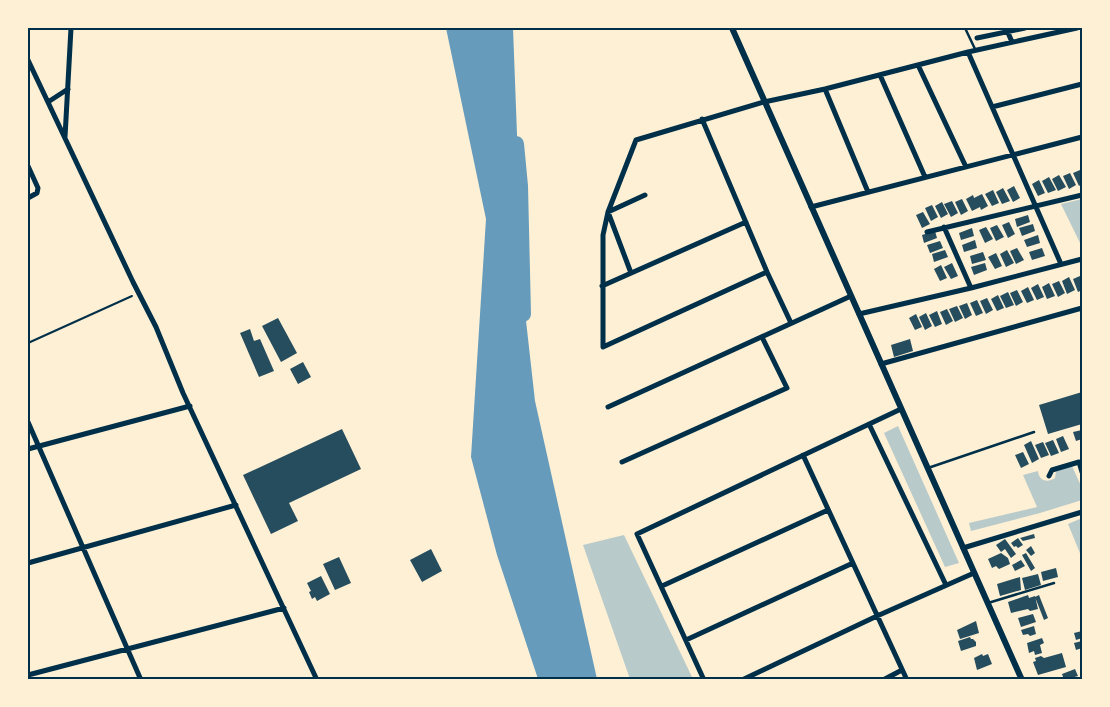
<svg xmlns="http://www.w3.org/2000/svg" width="1110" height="707" font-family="'Noto Sans',sans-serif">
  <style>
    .green { fill: #b9caca }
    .water { fill: #669bbc }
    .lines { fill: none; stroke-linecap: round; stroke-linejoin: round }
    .river { stroke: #669bbc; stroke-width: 16 }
    .building { fill: #264d5e }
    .path { stroke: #003049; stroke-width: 2 }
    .service { stroke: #003049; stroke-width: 2.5 }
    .minor { stroke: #003049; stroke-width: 5 }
    .tertiary { stroke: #003049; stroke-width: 6 }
    .neatline { fill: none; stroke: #003049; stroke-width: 2 }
  </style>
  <rect width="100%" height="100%" fill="#fdf0d5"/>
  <path class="green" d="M1082 199V247L1061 204Z
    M898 426 959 563 945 567 884 433Z
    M1072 466 1082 488V500L1040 513 971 531 969 523 1037 507 1023 475 1038 471C1039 481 1047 483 1055 478L1056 471Z
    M1082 518V558L1068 524Z
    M624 535 693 679H630L583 545Z"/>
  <path class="water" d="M446 28H513L523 294 535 401 597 679H538L497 555 471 457 486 219Z"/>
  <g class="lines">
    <path class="river" d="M516 144 520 186 523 314"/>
  </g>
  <path class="building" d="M1080 170 1082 174V184L1079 186 1073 173Z
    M1070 173 1076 185 1069 189 1063 176Z
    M1059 175 1066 187 1058 191 1052 179Z
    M1049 177 1056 190 1048 193 1042 181Z
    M1039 180 1045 193 1038 196 1032 184Z
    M1014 186 1020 198 1013 202 1007 190Z
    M1003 188 1010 201 1002 204 996 192Z
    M993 190 999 203 992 206 985 194Z
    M982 194 988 206 981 210 980 207 972 211 966 199 973 195 974 198Z
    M962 199 968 211 961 215 955 202Z
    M952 201 958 213 951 217 944 204Z
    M942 202 948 214 941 218 935 206Z
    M932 205 938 217 931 221 925 208Z
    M923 212 930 224 922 228 916 215Z
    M1028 215 1030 222 1017 227 1015 219Z
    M1009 222 1015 234 1008 238 1002 225Z
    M1033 224 1035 231 1022 236 1019 228Z
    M997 225 1004 237 996 241 990 228Z
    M986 227 993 239 985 243 979 230Z
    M972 228 974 236 961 240 959 233Z
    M935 231 937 238 924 243 922 235Z
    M1038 235 1040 243 1027 247 1024 240Z
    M975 240 977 248 964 252 962 245Z
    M940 241 943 248 930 253 927 245Z
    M1017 248 1024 260 1016 264 1010 251Z
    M1042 248 1045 256 1032 260 1029 252Z
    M945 250 948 257 934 262 932 254Z
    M1007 250 1014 263 1006 267 1000 254Z
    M983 252 986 260 972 264 970 256Z
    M996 253 1002 266 995 269 988 257Z
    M952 263 958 276 951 279 944 267Z
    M985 263 987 270 974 275 971 267Z
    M941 265 947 278 940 281 934 269Z
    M1080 276 1082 281V290L1078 292 1073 279Z
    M1069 277 1075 290 1067 294 1062 281Z
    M1059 281 1065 293 1058 297 1052 284Z
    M1049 283 1055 296 1047 299 1042 287Z
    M1038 284 1044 297 1037 300 1031 288Z
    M1028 287 1034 300 1027 303 1021 291Z
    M1017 290 1023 302 1016 306 1010 293Z
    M1008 292 1014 305 1006 308 1000 296Z
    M998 295 1004 308 997 311 991 299Z
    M987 298 993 310 986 314 980 301Z
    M977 300 983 313 976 316 970 303Z
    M967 303 972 315 965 319 959 306Z
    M957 306 963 318 955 322 949 309Z
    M947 309 953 321 946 325 940 312Z
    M937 311 942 324 935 327 929 315Z
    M926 313 932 326 925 330 919 317Z
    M916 314 922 327 915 330 909 318Z
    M278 318 297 353 281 362 262 326Z
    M250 329 254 341 260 339 274 371 259 377 240 333Z
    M910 339 913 351 894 357 891 345Z
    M303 362 311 377 298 384 290 369Z
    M1082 392V424L1048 434 1039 405Z
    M342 429 361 469 289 503 298 521 271 534 243 475Z
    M1082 430V439L1076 441 1073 432Z
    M1063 436 1069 449 1061 452 1056 439Z
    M1053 440 1059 453 1051 456 1045 443Z
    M1031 441 1039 459 1032 463 1024 445Z
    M1043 442 1049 455 1041 458 1035 445Z
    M1023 452 1029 464 1021 468 1015 455Z
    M1034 534 1035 538 1023 541 1020 538Z
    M1018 538 1023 545 1018 548 1016 546 1014 547 1011 543Z
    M1005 539 1016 554 1011 558 1005 549 1001 552 996 545Z
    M1031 546 1035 553 1031 556 1026 550Z
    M431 549 442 571 422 582 410 560Z
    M1001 553 1008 558 1010 564 999 569 996 566 992 568 988 559Z
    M1026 553 1035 568 1031 571 1022 555Z
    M339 557 351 583 335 590 323 564Z
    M1021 560 1025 566 1015 571 1012 565Z
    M1056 568 1058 577 1043 581 1041 572Z
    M1038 574 1041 585 1025 590 1022 578Z
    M321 576 330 594 317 601 315 597 312 599 309 592 311 591 307 583Z
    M1020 577 1021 590 1000 596 997 584Z
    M1028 595 1029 598 1035 596 1038 609 1030 611 1028 609 1011 613 1008 602Z
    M1039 595 1048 618 1044 620 1035 597Z
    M1033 614 1036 622 1021 627 1018 618Z
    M976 621 979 633 960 639 957 630Z
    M1034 626 1036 634 1030 636 1028 634 1023 635 1021 630Z
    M1082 631V638L1076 640 1074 633Z
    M970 637 971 639H973L976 642V646L961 651 958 641Z
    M1042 638 1044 643 1040 645 1042 653 1035 655 1034 651 1029 653 1027 643Z
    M1082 641V648L1076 650 1074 643Z
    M1062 653 1066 667 1038 675 1033 662 1036 661 1035 658 1041 656 1044 658Z
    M982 654 983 656 988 654 992 664 977 670 974 658Z
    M1075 669 1078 676 1064 680 1062 674Z"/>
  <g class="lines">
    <path class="path" d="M28 343 132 296"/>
    <path class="service" d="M965 28 975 49
      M928 468 1034 432
      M988 603 1054 583"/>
    <path class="minor" d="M1006 28 1012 42
      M977 38 1025 28
      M968 52 1061 264
      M28 60 133 282 156 327 183 393 317 680
      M918 65 966 167
      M880 75 925 177
      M825 89 868 192
      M48 102 68 89
      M992 107 1082 84
      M702 119 767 272 791 323
      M65 137 71 28
      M28 166 38 188 37 193 28 198
      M811 207 1082 137
      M944 227 971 288
      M927 232 1082 195
      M767 272 603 347V235L608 212 636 140 764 102 825 89 968 52 1077 28
      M631 273 608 212 645 195
      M602 286 746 222
      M859 314 971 288 1082 259
      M881 364 1082 308
      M608 407 851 296
      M28 422 141 680
      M869 424 946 585
      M28 449 190 406
      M803 455 907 680
      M622 462 787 388 762 337
      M1049 476 1052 470 1079 462 1082 472
      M963 548 1082 512
      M28 563 236 505
      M662 586 828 510
      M686 640 853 563
      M28 675 284 608
      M704 680 637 534 901 409
      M742 680 877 616 974 573
      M883 680 902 670"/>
    <path class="tertiary" d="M732 28 1022 680"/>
  </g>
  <rect width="1110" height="707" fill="none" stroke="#fdf0d5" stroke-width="58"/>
  <rect x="29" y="29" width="1052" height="649" class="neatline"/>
</svg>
